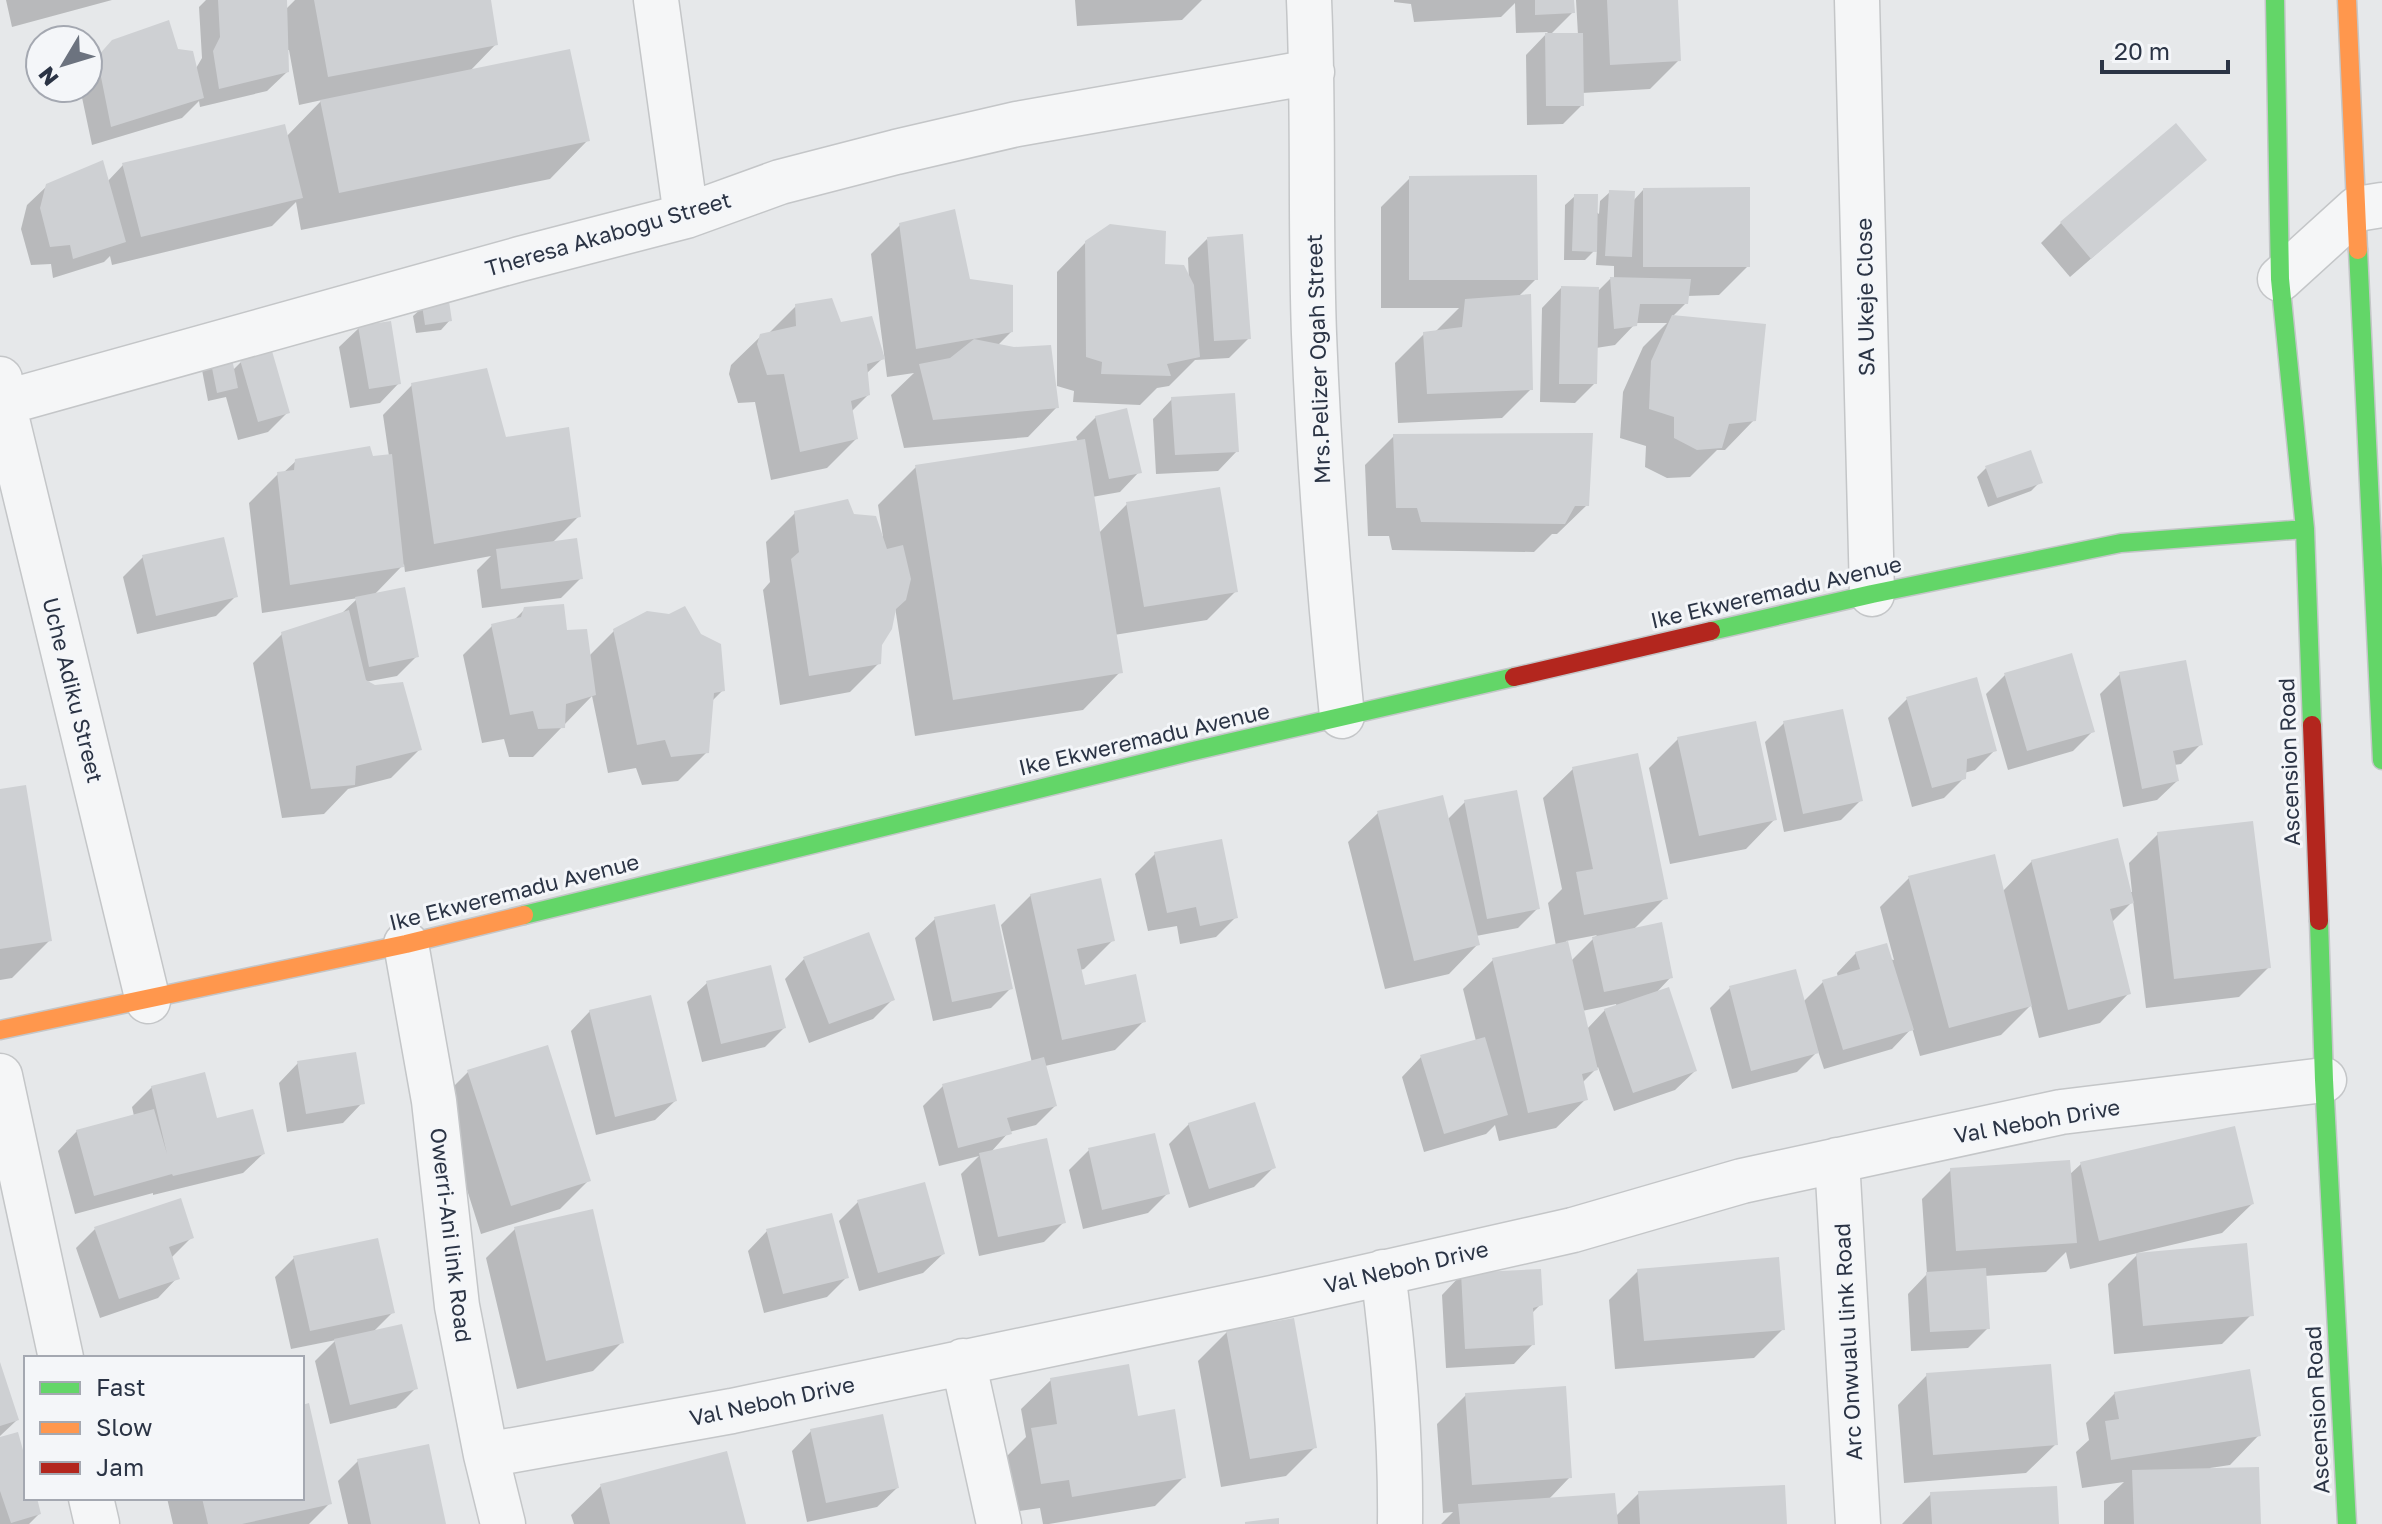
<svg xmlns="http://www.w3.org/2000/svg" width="2382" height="1524" font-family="'Golos Text',sans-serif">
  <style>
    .shadow { fill: #0003; fill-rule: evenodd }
    .building { fill: #ced0d3 }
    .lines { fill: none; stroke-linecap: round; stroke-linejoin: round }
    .street-casing { stroke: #c4c6c8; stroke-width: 47 }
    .fast-casing { stroke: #c4c6c8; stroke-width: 21 }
    .slow-casing { stroke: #c4c6c8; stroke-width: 21 }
    .jam-casing { stroke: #c4c6c8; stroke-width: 21 }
    .street { stroke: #f5f6f7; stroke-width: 44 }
    .fast { stroke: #63d668; stroke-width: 18 }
    .slow { stroke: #ff974d; stroke-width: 18 }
    .jam { stroke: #b3261e; stroke-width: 18 }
    .labels { text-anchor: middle; stroke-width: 6; stroke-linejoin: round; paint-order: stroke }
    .street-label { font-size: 22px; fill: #2b3445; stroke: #f4f6f9 }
  </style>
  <rect width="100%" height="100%" fill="#e6e8ea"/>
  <path class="shadow" d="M6 0H112L12 27Z
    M206 0H285L286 9 295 0H489L496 44 469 72 587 141 550 179 301 230 296 202 272 226 112 265 110 256 104 262 53 278 51 264 31 265 21 229 27 205 48 185 107 182 123 165 286 137 322 100 299 105 289 50H286L287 72 267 91 200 107 199 101 182 118 92 145 80 88H88V68L114 42 177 51 195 70 202 58 199 7Z
    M1075 0H1202L1182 20 1077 26Z
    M1394 0H1572V13L1550 35H1578L1576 0H1676L1679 60 1650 89 1582 93V105L1563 124 1527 125 1526 55 1548 32 1516 33 1515 3 1501 17 1414 22 1411 4 1394 2Z
    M2204 160 2070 277 2041 243 2061 223Z
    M1410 178 1536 279 1518 297 1531 389 1502 418 1398 423 1395 363 1424 334 1436 331 1459 308H1381V207Z
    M1643 190 1748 266 1719 295 1687 296 1686 303 1672 317 1754 420 1725 450H1717L1690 477 1667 478 1645 467 1646 446 1620 438 1623 392 1643 347 1667 323H1636L1615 345 1596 348 1595 383 1575 403 1540 402 1542 308 1561 288 1596 293 1610 279H1614V266L1596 265 1597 248 1585 260H1564L1565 205 1575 196 1599 214 1600 201 1610 192 1633 201Z
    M900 225 968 281 1011 332 997 346 1057 407 1028 437 904 448 891 395 914 373 887 377 871 254Z
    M1207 239 1249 338 1229 358 1195 360 1169 386 1157 388 1140 405 1073 402 1074 391 1057 386V272L1086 242 1163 266 1189 281 1188 258Z
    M796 306 840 324 883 358 866 374 868 395 851 412 856 439 827 468 771 480 755 402 738 403 729 374 731 365 761 336 768 334Z
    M423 307 450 320 441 330 416 333 413 316Z
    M359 328 399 383 380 403 350 408 339 347Z
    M211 360 233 370 241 362 288 412 268 432 238 440 226 397 208 401 202 370Z
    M412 385 504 439 578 517 552 543 581 578 561 598 482 608 477 570 491 556 405 572 404 564 373 596 417 656 397 676 365 682 420 749 391 778 348 789 324 814 282 818 253 663 282 634 340 615 358 598 262 613 249 503 278 474 283 473 296 461 389 456 383 415Z
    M1172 399 1237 451 1218 471 1156 474 1153 419Z
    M1096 417 1139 472 1120 492 1092 497 1098 534 1127 504 1236 591 1207 620 1114 635 1120 672 1083 710 915 736 895 607 880 645 879 663 850 692 780 705 763 590 770 582 766 542 795 513 853 516 883 537 878 505 916 467 1078 442 1076 437Z
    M1394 436 1587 505 1557 534H1552L1534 552 1392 550 1389 536H1368L1365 465Z
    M1986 468 2040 482 2031 491 1988 507 1977 477Z
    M143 557 236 596 216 616 137 634 123 577Z
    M525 609 565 632 589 656 614 631 723 690 711 702 707 752 678 781 642 785 636 768 608 773 592 696 533 757H509L504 739 482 743 463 655 492 626 513 621Z
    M2120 674 2201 744 2181 764 2174 765 2177 781 2157 800 2123 807 2100 694Z
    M2005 675 2093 731 2073 751 2008 770 1986 694Z
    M1907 699 1995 750 1975 770 1964 773V778L1944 798 1912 807 1888 718Z
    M1784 723 1861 800 1841 820 1784 832 1765 742Z
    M1678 739 1775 819 1746 849 1670 864 1649 768Z
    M1573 769 1665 898 1633 930 1671 977 1655 994 1695 1071 1675 1090 1614 1111 1598 1067 1582 1083 1586 1099 1556 1128 1499 1141 1495 1125 1486 1134 1424 1152 1402 1077 1421 1057 1476 1041 1463 989 1493 960 1556 946 1548 903 1562 889 1543 798ZM1597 935 1571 961 1566 941ZM1616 1004 1617 1007 1605 1010 1587 1029 1582 1011Z
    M0 791 50 940 12 978 0 980Z
    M1465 802 1538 908 1518 928 1476 936 1478 944 1449 974 1385 989 1348 842 1378 813 1447 820Z
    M2158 834 2269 967 2239 997 2146 1008 2133 901 2111 923 2129 993 2100 1023 2039 1038 2031 1005 2001 1035 1920 1056 1912 1028 1892 1049 1824 1069 1818 1051 1797 1072 1732 1089 1710 1008 1730 988 1803 1002 1823 982 1838 978 1837 973 1856 953 1894 960 1880 907 1909 878 2003 891 2032 861 2129 892H2132L2129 863Z
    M1155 854 1236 917 1216 937 1180 944 1177 926 1148 931 1135 874Z
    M1031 895 1113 940 1084 969 1080 970 1084 988 1144 1021 1115 1050 1045 1066 1055 1106 1036 1125 1009 1132 990 1153 1064 1222 1044 1242 979 1256 961 1174 979 1156 939 1166 923 1106 943 1086 1032 1063 1001 925Z
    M935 919 1011 988 991 1008 933 1021 915 938Z
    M804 959 893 999 873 1019 809 1043 785 979Z
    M707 983 784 1028 765 1047 702 1062 687 1002Z
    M590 1011 675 1101 655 1120 596 1135 571 1031Z
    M298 1063 362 1103 343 1123 287 1132 279 1083Z
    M468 1072 589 1180 560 1209 481 1234 439 1101Z
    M152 1087 215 1120 263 1154 243 1173 153 1195V1193L75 1214 58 1151 77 1131 134 1116 132 1107Z
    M1189 1124 1274 1167 1254 1187 1189 1208 1169 1144Z
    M1089 1150 1168 1193 1148 1213 1083 1229 1069 1170Z
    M2081 1164 2252 1204 2222 1233 2070 1269 2066 1252 2046 1272 1984 1276 1988 1328 1968 1348 1911 1351 1908 1294 1927 1274 1922 1199 1951 1170 2069 1175Z
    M858 1202 943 1254 923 1273 859 1291 839 1221Z
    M96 1228 192 1237 172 1257 177 1278 158 1298 100 1318 76 1248Z
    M515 1229 622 1342 593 1371 517 1389 486 1258Z
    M767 1231 847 1277 827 1297 764 1313 748 1251Z
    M2139 1253 2251 1315 2222 1344 2114 1354 2108 1284Z
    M294 1258 393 1312 373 1332 416 1388 396 1408 330 1424 315 1361 336 1340 291 1349 275 1277Z
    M1638 1271 1783 1329 1754 1358 1615 1369 1609 1300Z
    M1461 1275 1541 1304 1531 1314 1533 1344 1514 1364 1446 1368 1442 1295Z
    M1227 1332 1315 1447 1286 1476 1221 1487 1198 1361Z
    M0 1366 17 1420 0 1436Z
    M1927 1375 2056 1444 2026 1473 1904 1483 1898 1405Z
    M1051 1380 1136 1418 1184 1477 1155 1506 1049 1524H1043L1040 1508 1012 1512 1003 1460 1026 1437 1021 1409Z
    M2115 1393 2259 1435 2230 1465 2210 1468 2259 1524H2104V1501L2124 1482 2082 1488 2076 1452 2089 1440 2086 1423Z
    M1466 1395 1570 1477 1548 1500 1615 1517 1639 1493 1785 1524H1441L1453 1512 1443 1513 1437 1424Z
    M302 1407 330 1503 309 1524H173L167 1498H302Z
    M811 1431 897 1488 877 1507 807 1522 792 1451Z
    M0 1439 26 1468V1498H35L39 1514 29 1524H0Z
    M725 1453 744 1524H574L571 1515 601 1486Z
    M358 1461 444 1524H348L338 1481Z
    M1931 1494 2057 1524H1902Z"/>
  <path class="building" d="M218 0H287L289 72 219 89 213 51 220 37Z
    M314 0H491L498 45 328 77Z
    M1535 0H1574L1575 13 1535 15Z
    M1607 0H1678L1681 61 1610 65Z
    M169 20 178 49 193 51 204 98 111 127 97 57 112 40Z
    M1545 33H1583L1584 106H1546Z
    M570 49 590 141 339 193 320 100Z
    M2176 123 2207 160 2091 259 2060 222Z
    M285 124 303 198 141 237 122 163Z
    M103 160 126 242 73 259 70 245 50 247 40 208 46 184Z
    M1537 175 1538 280H1409V176Z
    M1750 187V267H1643V188Z
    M1609 190 1635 191 1632 257 1605 256Z
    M1574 194H1598L1597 252 1572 251Z
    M955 209 970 279 1013 285V332L916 349 899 223Z
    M1110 224 1166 231 1165 264 1184 265 1194 285 1200 357 1167 364 1171 376 1101 374 1102 362 1086 357 1085 241Z
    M1243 234 1251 339 1214 341 1207 237Z
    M1610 277 1691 279 1688 304H1640L1637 326 1614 329Z
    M1561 286 1599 287 1597 384H1559Z
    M1531 294 1533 390 1427 394 1423 332 1462 327 1465 299Z
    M832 298 841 322 872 316 885 359 867 364 870 395 851 401 858 439 800 452 784 374 767 375 757 344 760 334 796 326 795 304Z
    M449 301 452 321 425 325 422 305Z
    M1672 315 1766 324 1756 421 1729 424 1722 448 1697 450 1674 438V417L1649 409 1651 361Z
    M391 321 401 384 369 389 358 326Z
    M974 339 1014 347 1051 345 1059 408 933 420 919 364 950 358Z
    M272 351 290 413 258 422 240 360Z
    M231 354 238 388 217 393 210 358Z
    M487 368 506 437 569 427 581 517 434 544 411 383Z
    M1235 393 1239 452 1175 455 1171 397Z
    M1127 408 1142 473 1109 479 1095 416Z
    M1593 433 1589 506H1575L1565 524 1421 522 1417 508H1396L1393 434Z
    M1085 439 1123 673 953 700 915 465Z
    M370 446 373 456 392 454 404 567 290 585 277 472 294 470 295 459Z
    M2031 450 2043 483 1997 498 1985 466Z
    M1220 487 1238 592 1144 607 1126 502Z
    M848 499 854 514 876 516 887 549 903 545 911 579 906 600 896 609 892 629 882 645 881 664 809 676 791 559 799 552 794 511Z
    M224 537 238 597 156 616 142 555Z
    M577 538 583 579 501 589 496 549Z
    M405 587 419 657 369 667 355 597Z
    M564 604 567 630 587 629 596 695 566 704 565 728 538 729 533 711 510 715 491 624 521 617 524 607Z
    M685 606 701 634 721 644 725 691 714 693 709 753 671 757 665 740 637 745 613 629 647 611 669 614Z
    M349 610 366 680 375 685 403 682 422 750 356 766 355 785 311 789 281 632Z
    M2072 653 2095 732 2027 751 2004 673Z
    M2186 660 2203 745 2173 751 2179 781 2142 789 2119 672Z
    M1977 677 1997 751 1967 759 1966 779 1932 788 1906 697Z
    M1843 709 1863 801 1803 814 1783 721Z
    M1756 721 1777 820 1699 836 1677 737Z
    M1638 753 1668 899 1584 915 1576 872 1593 869 1572 767Z
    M26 785 52 941 0 949V789Z
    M1517 790 1540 909 1487 919 1464 800Z
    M1443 795 1480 945 1414 961 1377 811Z
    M2253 821 2271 968 2174 979 2157 832Z
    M2118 838 2134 903 2110 909 2131 994 2068 1010 2031 860Z
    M1222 839 1238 918 1200 926 1196 907 1167 913 1154 852Z
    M1995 854 2032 1006 1949 1028 1908 876Z
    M1101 878 1115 941 1077 949 1085 985 1136 974 1146 1022 1062 1040 1030 894Z
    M995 904 1013 989 952 1002 934 917Z
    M1662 922 1673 978 1604 992 1592 937Z
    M869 932 895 1000 829 1024 803 957Z
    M1568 941 1598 1070 1582 1074 1588 1100 1528 1113 1492 958Z
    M1887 943 1914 1030 1843 1050 1822 980 1860 969 1855 952Z
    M771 965 786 1028 721 1044 706 981Z
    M1796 969 1819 1053 1751 1071 1729 986Z
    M1669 987 1697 1071 1633 1093 1604 1009Z
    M651 995 677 1101 615 1117 589 1010Z
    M1485 1037 1508 1115 1444 1134 1420 1055Z
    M548 1045 591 1181 511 1206 467 1070Z
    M356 1052 365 1104 306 1114 297 1061Z
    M1044 1057 1057 1106 1007 1118 1012 1134 958 1148 942 1084Z
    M205 1072 217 1118 253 1109 265 1154 173 1176 172 1174 94 1196 76 1130 154 1109 167 1154 151 1086Z
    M1255 1102 1276 1168 1209 1189 1188 1123Z
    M2235 1126 2254 1204 2099 1241 2080 1162Z
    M1155 1133 1170 1194 1102 1210 1088 1148Z
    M1047 1138 1066 1223 998 1237 979 1153Z
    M2070 1160 2077 1243 1956 1251 1950 1168Z
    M925 1182 945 1254 878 1273 857 1200Z
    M181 1198 194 1238 169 1247 180 1279 119 1299 94 1227Z
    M593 1209 624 1343 546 1361 514 1227Z
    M832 1213 849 1278 783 1294 766 1229Z
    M378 1238 395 1313 310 1331 293 1256Z
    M2247 1243 2254 1316 2143 1326 2136 1253Z
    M1779 1257 1785 1330 1644 1341 1637 1269Z
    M1986 1268 1990 1329 1930 1332 1926 1272Z
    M1541 1269 1543 1305 1533 1308 1535 1345 1465 1349 1461 1273Z
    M1294 1318 1317 1448 1250 1459 1226 1330Z
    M402 1324 418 1389 350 1405 334 1339Z
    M0 1362 19 1420 0 1426Z
    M1129 1364 1138 1416 1175 1409 1186 1478 1072 1497 1069 1480 1041 1484 1031 1428 1057 1424 1050 1378Z
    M2051 1364 2058 1445 1933 1455 1926 1373Z
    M2250 1369 2261 1436 2111 1460 2105 1421 2119 1419 2114 1392Z
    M1566 1386 1572 1478 1472 1485 1465 1393Z
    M309 1403 332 1504 242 1524H208L202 1498H302V1405Z
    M883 1414 899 1488 826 1503 810 1429Z
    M18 1432 26 1461V1498H37L41 1514 11 1523 0 1491V1437Z
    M429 1444 446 1524H371L357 1459Z
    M727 1451 746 1524H610L600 1484Z
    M2259 1467 2261 1524H2134L2132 1470Z
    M1785 1485 1787 1524H1640L1638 1491Z
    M2057 1486 2059 1524H1932L1930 1492Z
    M1615 1493 1618 1524H1460L1458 1504Z
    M1279 1518V1524H1245V1522Z"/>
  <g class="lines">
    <defs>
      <path id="street" d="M656 0 686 216
        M1309 0C1314 111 1310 223 1314 334 1319 462 1329 589 1342 716
        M1857 0 1872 594
        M2280 279 2357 209 2382 205
        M0 379 3 403 148 1001
        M3 403 520 259 686 216 780 182 896 152 1017 124 1312 72
        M406 944 434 1101 457 1306 486 1455 503 1524
        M0 1076 61 1358
        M1837 1160 1858 1524
        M1383 1272C1394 1356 1401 1439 1400 1524
        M963 1361 999 1524
        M486 1455 732 1411 1281 1296 1573 1230 1742 1181 2061 1112 2324 1080
        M91 1498 97 1524"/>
      <path id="fast" d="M2275 0 2280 279 2305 529 2312 725
        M2358 250 2382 760
        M1711 631 1872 594 2121 543 2305 529
        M524 915 1189 752 1514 677
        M2319 921 2324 1080 2347 1524"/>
      <path id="slow" d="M2347 0 2358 250
        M0 1030 406 944 524 915"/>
      <path id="jam" d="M1514 677 1711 631
        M2312 725 2319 921"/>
    </defs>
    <use href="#street" class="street-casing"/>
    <use href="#fast" class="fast-casing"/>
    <use href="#slow" class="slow-casing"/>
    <use href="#jam" class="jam-casing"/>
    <use href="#street" class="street"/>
    <use href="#fast" class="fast"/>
    <use href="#slow" class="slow"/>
    <use href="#jam" class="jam"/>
  </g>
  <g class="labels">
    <g class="street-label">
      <text transform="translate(608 234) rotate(-16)" y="8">Theresa Akabogu Street</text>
      <text transform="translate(1865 297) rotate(-91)" y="8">SA Ukeje Close</text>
      <text transform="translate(1318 359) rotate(-92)" y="8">Mrs.Pelizer Ogah Street</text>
      <text transform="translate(1776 592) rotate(-13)" y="8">Ike Ekweremadu Avenue</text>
      <text transform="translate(73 690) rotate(76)" y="8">Uche Adiku Street</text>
      <text transform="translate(1144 739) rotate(-13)" y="8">Ike Ekweremadu Avenue</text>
      <text transform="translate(2289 762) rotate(-92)" y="8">Ascension Road</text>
      <text transform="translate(514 892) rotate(-14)" y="8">Ike Ekweremadu Avenue</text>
      <text transform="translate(2037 1121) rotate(-10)" y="8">Val Neboh Drive</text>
      <text transform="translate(451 1235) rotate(83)" y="8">Owerri-Ani link Road</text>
      <text transform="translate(1406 1267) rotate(-13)" y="8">Val Neboh Drive</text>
      <text transform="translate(1848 1342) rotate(-93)" y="8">Arc Onwualu link Road</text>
      <text transform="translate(772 1401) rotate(-12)" y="8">Val Neboh Drive</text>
      <text transform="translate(2317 1410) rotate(-93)" y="8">Ascension Road</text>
    </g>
  </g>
  <rect x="24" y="1356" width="280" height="144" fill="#f4f6f9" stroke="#a4a8b1" stroke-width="2"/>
  <rect x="40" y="1382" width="40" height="12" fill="#63d668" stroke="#a4a8b1" stroke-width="2"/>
  <text x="96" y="1396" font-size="24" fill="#2b3445">Fast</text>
  <rect x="40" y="1422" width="40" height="12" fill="#ff974d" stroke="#a4a8b1" stroke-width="2"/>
  <text x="96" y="1436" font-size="24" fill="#2b3445">Slow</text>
  <rect x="40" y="1462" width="40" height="12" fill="#b3261e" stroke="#a4a8b1" stroke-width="2"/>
  <text x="96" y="1476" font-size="24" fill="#2b3445">Jam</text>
  <g transform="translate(64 64) rotate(232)"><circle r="38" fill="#f4f6f9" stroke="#a4a8b1" stroke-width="2"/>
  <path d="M0-6L14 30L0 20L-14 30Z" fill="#6c737f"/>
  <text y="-12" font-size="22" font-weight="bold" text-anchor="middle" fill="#2b3445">N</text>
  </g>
  <path d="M2102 60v12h126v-12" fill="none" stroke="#2b3445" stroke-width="4"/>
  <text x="2114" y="60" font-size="24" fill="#2b3445" stroke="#f4f6f9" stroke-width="6" paint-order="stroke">20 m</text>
</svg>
